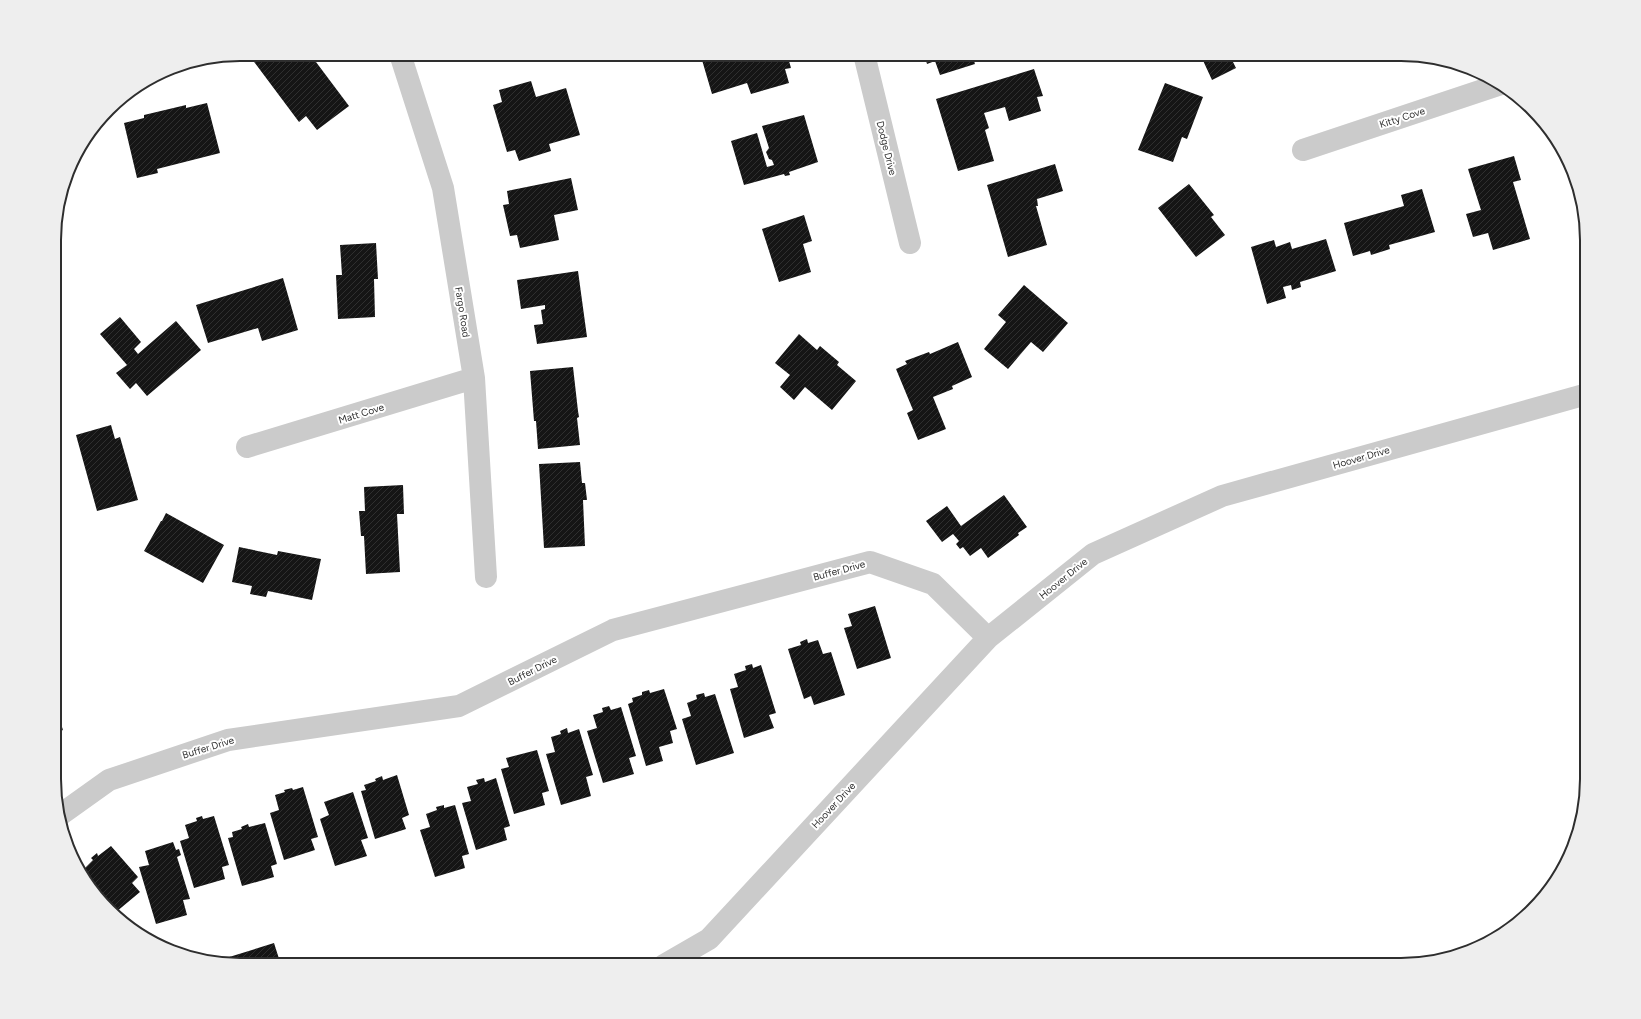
<svg xmlns="http://www.w3.org/2000/svg" width="1641" height="1019" font-family="Figtree,sans-serif">
  <style>
    .building { fill: url(#building-hatch) }
    .lines { fill: none; stroke-linecap: round; stroke-linejoin: round }
    .minor { stroke: #cbcbcb; stroke-width: 22 }
    .labels { text-anchor: middle; stroke-width: 4; stroke-linejoin: round; paint-order: stroke }
    .street-label { font-size: 10px; fill: #2e2e2e; stroke: #fff }
    .rim { fill: none; stroke: #2e2e2e; stroke-width: 2 }
  </style>
  <defs>
    <pattern id="building-hatch" width="6" height="6" patternUnits="userSpaceOnUse"><rect width="6" height="6" fill="#151515"/><path d="M-1 1l2-2M0 6l6-6M5 7l2-2" fill="none" stroke="#2f2f2f"/></pattern>
  </defs>
  <rect width="100%" height="100%" fill="#fff"/>
  <path class="building" d="M251 54H310L349 106 317 130 306 116 299 122 249 55Z
    M724 54H787L791 68 785 69 789 83 751 94 747 83 712 94 702 60Z
    M924 54H972L975 64 940 75 935 61 927 64Z
    M1200 54H1244L1245 56 1233 62 1236 68 1212 80Z
    M1034 69 1043 96 1037 97 1041 111 1009 121 1005 107 984 113 989 128 985 130 994 161 958 171 936 99Z
    M531 81 536 97 566 88 580 135 549 144 551 151 519 161 515 150 507 152 493 105 502 102 499 90Z
    M1165 83 1203 97 1187 139 1182 137 1173 162 1138 150Z
    M207 103 220 153 157 169 158 173 137 178 124 123 144 118V115L186 105V108Z
    M804 115 818 162 789 172 790 175 785 176 784 174 744 185 731 141 757 133 767 167 774 165 772 160 769 159 766 152 769 148 762 126Z
    M1514 156 1521 180 1513 182 1530 239 1493 250 1488 233 1473 237 1466 214 1481 210 1468 169Z
    M1055 164 1063 191 1037 199 1038 206H1036L1047 245 1008 257 987 185Z
    M571 178 578 210 554 215 559 240 520 248 517 235 510 236 503 205 509 204 507 191Z
    M1189 184 1214 215 1211 217 1225 235 1196 257 1158 208Z
    M1422 189 1435 232 1389 245 1390 249 1371 255 1370 251 1353 256 1344 223 1404 206 1401 195Z
    M804 215 812 241 803 244 811 272 779 282 762 229Z
    M1326 239 1336 271 1300 282 1301 287 1292 290 1291 285 1283 287 1286 298 1267 304 1251 247 1274 240 1276 247 1290 242 1292 249Z
    M376 243 378 279H374L375 317 338 319 336 275H342L340 245Z
    M578 271 587 337 537 344 534 325 543 324 541 310 545 309V305L521 309 517 280Z
    M283 278 298 330 262 341 258 328 208 343 196 305Z
    M1024 285 1068 323 1043 352 1031 342 1008 369 984 349 1006 322 998 315Z
    M120 317 141 342 134 349 138 354 176 321 201 350 147 396 136 383 130 389 116 373 127 365 100 334Z
    M799 334 817 350 820 346 839 362 837 365 856 381 832 410 805 387 794 400 780 387 790 375 775 363Z
    M958 342 972 377 952 386 953 389 933 397 946 429 918 440 907 413 913 410 896 369 907 364 905 361 929 352 930 354Z
    M573 367 578 411 579 417 577 418 580 445 538 449 536 421H534L530 371Z
    M111 425 115 439 120 437 138 500 97 511 76 435Z
    M580 462 582 483H585L587 500H583L585 546 544 548 539 464Z
    M403 485 404 514H397L400 572 366 574 364 536H361L359 511H365L364 487Z
    M1004 495 1027 527 1018 533 1019 535 988 558 981 548 970 556 963 547 960 549 956 544 959 541 953 534 942 542 926 521 947 506 961 526Z
    M166 513 224 545 203 583 144 551 161 521H162Z
    M239 547 277 555 278 551 321 559 312 600 268 591 266 597 250 594 252 586 232 582Z
    M875 606 891 658 857 669 844 628 852 626 848 614Z
    M807 639 808 643 818 640 823 654 831 652 845 695 814 705 811 696 804 699 788 649 801 645 800 642Z
    M752 664 753 668 761 665 776 713 769 715 774 728 744 738 730 689 738 687 734 674 746 670 745 666Z
    M664 689 677 729 670 731 673 743 659 747 663 761 646 766 628 704 633 702 632 698 642 695V692L649 690 650 693Z
    M704 693 705 697 715 694 734 753 696 765 682 719 691 716 687 703 697 699 696 695Z
    M609 706 611 710 621 707 636 756 629 758 634 774 603 783 587 731 597 728 593 715 603 712 602 708Z
    M56 709 63 730 56 733Z
    M567 728 568 733 579 729 593 775 586 777 591 796 561 805 546 754 555 752 551 737 561 734 560 731Z
    M537 750 549 791 542 793 545 805 514 814 501 769 509 767 506 758Z
    M397 775 409 815 402 818 406 829 375 839 361 791 366 790 364 785 376 781 375 779 382 776 383 780Z
    M484 778 485 782 496 778 510 826 504 828 507 840 476 850 462 803 471 801 467 787 478 784 476 780Z
    M303 787 318 837 311 839 315 850 284 860 270 813 279 810 275 795 285 792 284 790 292 788 293 790Z
    M353 792 368 838 361 840 367 856 335 866 320 819 329 815 324 802Z
    M444 805V808L455 805 469 854 462 856 465 868 435 877 420 830 430 827 426 814 437 810 436 807Z
    M202 816 203 819 214 816 229 865 222 867 225 879 194 888 180 841 189 838 185 825 197 821 196 818Z
    M265 823 277 864 271 866 274 877 242 886 228 838 233 837 232 832 242 829 241 827 248 824 249 827Z
    M173 842 176 850 179 849 181 855 177 857 190 899 183 900 187 915 156 924 139 867 149 865 145 851Z
    M111 846 138 877 132 883 140 892 116 912 82 871 93 860 91 858 97 853 98 856Z
    M274 943 281 965H240L228 963 226 958Z"/>
  <g class="lines">
    <path class="minor" d="M400 54 443 188 474 378 486 577
      M864 54 910 243
      M1303 150 1501 84
      M247 447 474 378
      M60 815 109 780 228 740 459 706 613 630 870 562 933 584 988 638
      M664 965 709 939 988 638 1093 554 1222 496 1587 394"/>
  </g>
  <g class="labels">
    <g class="street-label">
      <text transform="translate(1402 117) rotate(-18)" y="4">Kitty Cove</text>
      <text transform="translate(887 148) rotate(76)" y="4">Dodge Drive</text>
      <text transform="translate(463 312) rotate(81)" y="4">Fargo Road</text>
      <text transform="translate(361 413) rotate(-17)" y="4">Matt Cove</text>
      <text transform="translate(1361 457) rotate(-16)" y="4">Hoover Drive</text>
      <text transform="translate(839 570) rotate(-15)" y="4">Buffer Drive</text>
      <text transform="translate(1063 578) rotate(-39)" y="4">Hoover Drive</text>
      <text transform="translate(532 670) rotate(-27)" y="4">Buffer Drive</text>
      <text transform="translate(208 747) rotate(-17)" y="4">Buffer Drive</text>
      <text transform="translate(833 805) rotate(-47)" y="4">Hoover Drive</text>
    </g>
  </g>
  <path d="M0 0H1641V1019H0ZM240 61H1401A179 179 0 0 1 1580 240V779A179 179 0 0 1 1401 958H240A179 179 0 0 1 61 779V240A179 179 0 0 1 240 61Z" fill="#eee" fill-rule="evenodd"/>
  <path class="rim" d="M240 61H1401A179 179 0 0 1 1580 240V779A179 179 0 0 1 1401 958H240A179 179 0 0 1 61 779V240A179 179 0 0 1 240 61Z"/>
</svg>
